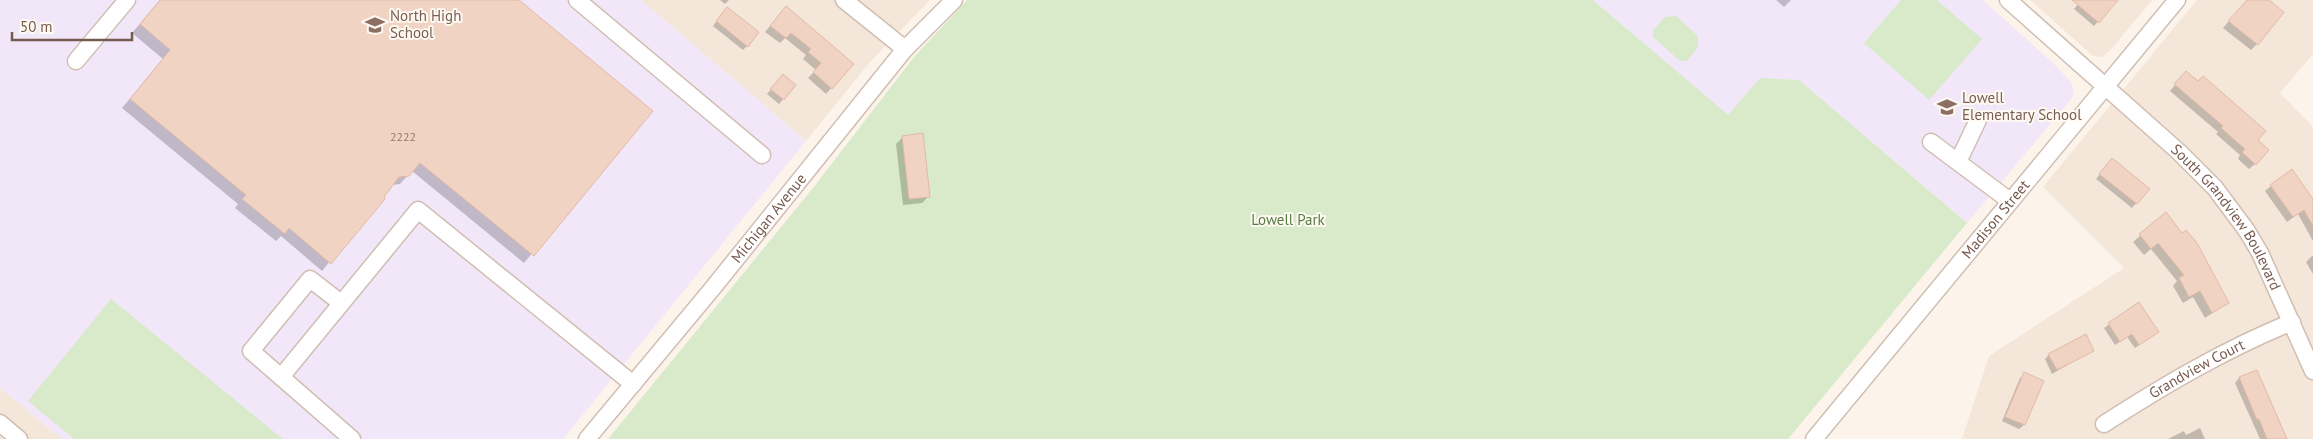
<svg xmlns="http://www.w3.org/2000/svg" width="2313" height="439" font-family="'PT Sans',sans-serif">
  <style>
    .residential { fill: #f4e6d9 }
    .education { fill: #f1e7f9 }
    .green { fill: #d8eac9 }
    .shadow { fill: #0003 }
    .building { fill: #f1d3c3; stroke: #e3b9a4 }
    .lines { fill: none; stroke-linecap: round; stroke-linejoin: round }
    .minor-casing { stroke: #d1beb2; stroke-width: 19 }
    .minor { stroke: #fff; stroke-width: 16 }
    .labels { text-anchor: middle; stroke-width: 4; stroke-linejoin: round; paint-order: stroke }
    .number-label { font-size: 12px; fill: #96786b }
    .education-label { font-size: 15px; fill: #785e54; stroke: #fef9f1; text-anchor: start }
    .street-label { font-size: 15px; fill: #775a4e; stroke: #fef9f1 }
    .park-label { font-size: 15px; fill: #597c46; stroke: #fef9f1 }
  </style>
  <rect width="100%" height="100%" fill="#fcf4eb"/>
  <path class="residential" d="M641 0H930L870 62 806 141Z
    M2030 0H2152L2109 52 2102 57 2093 56Z
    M2197 0H2313V54L2280 93 2313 127V439H1962L1989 356 2124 268 2043 187Z
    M0 388 62 439H0Z"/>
  <path class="education" d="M0 0H641L806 141 563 439H62L0 388Z
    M1593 0H1983L2053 63 2071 82 2074 90 2072 98 1967 223 1799 80 1760 78 1728 116Z"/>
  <path class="green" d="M967 0H1593L1728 115 1760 78 1799 80 1967 223 1788 439H608L813 188 914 57Z
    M1901 0H1937L1982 39 1929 100 1864 43Z
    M1676 16 1698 36V47L1687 61H1680L1653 37V30L1665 17Z
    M111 299 283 439H74L28 401Z"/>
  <path class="shadow" d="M160 0H517L651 111 524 263 412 171 400 184 392 185 322 271 281 236 276 241 235 208 238 204 122 108 163 59 132 33Z
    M720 0H729L725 4Z
    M1776 0H1791L1784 7Z
    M2082 0H2117L2094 26 2074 9Z
    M2247 0H2267L2257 44 2251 50 2223 28Z
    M722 13 747 46 743 50 713 26Z
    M781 13 852 64 826 94 808 78 816 70 803 59 806 55 785 38 780 43 765 32Z
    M2181 78 2256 140 2255 164 2249 169 2238 159 2240 155 2216 134 2218 132 2170 91Z
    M779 80 795 85 779 104 767 94Z
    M903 137 929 196 922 203 903 205 896 144Z
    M2108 164 2148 189 2132 208 2096 179Z
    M2271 186 2313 202V241L2298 214 2287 222 2265 191Z
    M2165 214 2227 303 2205 318 2193 297 2183 303 2173 286 2177 281 2151 249 2144 255 2133 242Z
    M2312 256H2313V274L2306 262Z
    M2139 304 2157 332 2135 348 2127 337 2115 345 2104 328Z
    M2093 350 2052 374 2045 359 2049 355Z
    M2256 371 2286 439H2260L2235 383 2239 378Z
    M2025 374 2043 382 2024 425 2019 429 2002 421 2020 378Z
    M2200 428 2205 439H2168L2184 431 2186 435Z"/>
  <path class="building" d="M160 0H519L653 111 534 256 420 163 409 176 399 177 384 197 385 199 331 264 289 228 285 234 242 199 246 195 130 99 170 50 140 24Z
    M2072 0H2118L2099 23Z
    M2247 0H2269L2284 12 2258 45 2228 21Z
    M786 6 854 64 832 89 813 72 821 63 808 52 811 49 791 33 786 38 770 26Z
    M727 7 759 32 748 47 716 21Z
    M2186 71 2198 81 2203 76 2266 131 2258 140 2269 150 2256 165 2242 152 2245 149 2221 128 2223 126 2174 84Z
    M783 74 796 85 784 100 770 89Z
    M923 133 930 197 909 199 902 136Z
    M2112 158 2150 189 2137 204 2099 174Z
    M2292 169 2313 199V226L2304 210 2293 217 2270 185Z
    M2166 212 2182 233 2186 230 2197 243 2229 303 2212 313 2200 291 2189 297 2179 278 2184 275 2158 243 2151 249 2139 234Z
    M2139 302 2159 332 2139 345 2132 334 2120 342 2108 323Z
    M2086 334 2094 351 2057 370 2048 354Z
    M2257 370 2287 439H2267L2259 419 2257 420 2239 377Z
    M2024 372 2044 381 2025 425 2005 417Z"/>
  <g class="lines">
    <defs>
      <g id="minor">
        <path d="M577 0 762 155"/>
        <path d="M844 0 905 49"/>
        <path id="s1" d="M2008 0 2179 152 2215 188 2247 231 2260 253 2313 371"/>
        <path d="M76 61 127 0"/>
        <path d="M1931 142 2010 201"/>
        <path d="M1958 162 1978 120"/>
        <path d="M281 377 251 351 310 279 341 303"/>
        <path d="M0 423 19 439"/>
        <path id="s2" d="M2104 424C2166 384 2224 350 2292 322"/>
        <path d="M352 439 281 377 418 210 633 384"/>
        <path id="s3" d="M587 439 712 289 905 49 954 0"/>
        <path id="s4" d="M1814 439 2177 0"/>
      </g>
    </defs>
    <use href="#minor" class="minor-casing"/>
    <use href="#minor" class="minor"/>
  </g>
  <defs>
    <symbol id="school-bare" viewBox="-9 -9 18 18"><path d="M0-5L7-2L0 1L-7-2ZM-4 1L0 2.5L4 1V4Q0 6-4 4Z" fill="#8d6e63" stroke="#fef9f1" stroke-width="2.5" paint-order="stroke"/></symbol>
  </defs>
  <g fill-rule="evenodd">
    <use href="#school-bare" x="361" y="11" width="28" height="28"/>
    <use href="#school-bare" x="1933" y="93" width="28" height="28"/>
  </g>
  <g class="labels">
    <g class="number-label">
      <text x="403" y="141">2222</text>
    </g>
    <g class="education-label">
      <text x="390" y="21">North High<tspan x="390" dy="17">School</tspan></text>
      <text x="1962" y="103">Lowell<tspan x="1962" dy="17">Elementary School</tspan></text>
    </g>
    <g class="street-label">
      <text dy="5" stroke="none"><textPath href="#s3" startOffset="286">Michigan Avenue</textPath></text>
      <text dy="5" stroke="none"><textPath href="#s1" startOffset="310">South Grandview Boulevard</textPath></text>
      <text dy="5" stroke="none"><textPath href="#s4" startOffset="285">Madison Street</textPath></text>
      <text dy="5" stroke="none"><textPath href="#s2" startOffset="108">Grandview Court</textPath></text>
    </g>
    <g class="park-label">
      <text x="1288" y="225">Lowell Park</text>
    </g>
  </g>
  <path d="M12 32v8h120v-8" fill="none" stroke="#775a4e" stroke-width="2.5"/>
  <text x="20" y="32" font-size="15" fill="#775a4e" stroke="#fef9f1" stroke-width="4" paint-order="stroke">50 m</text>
</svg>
